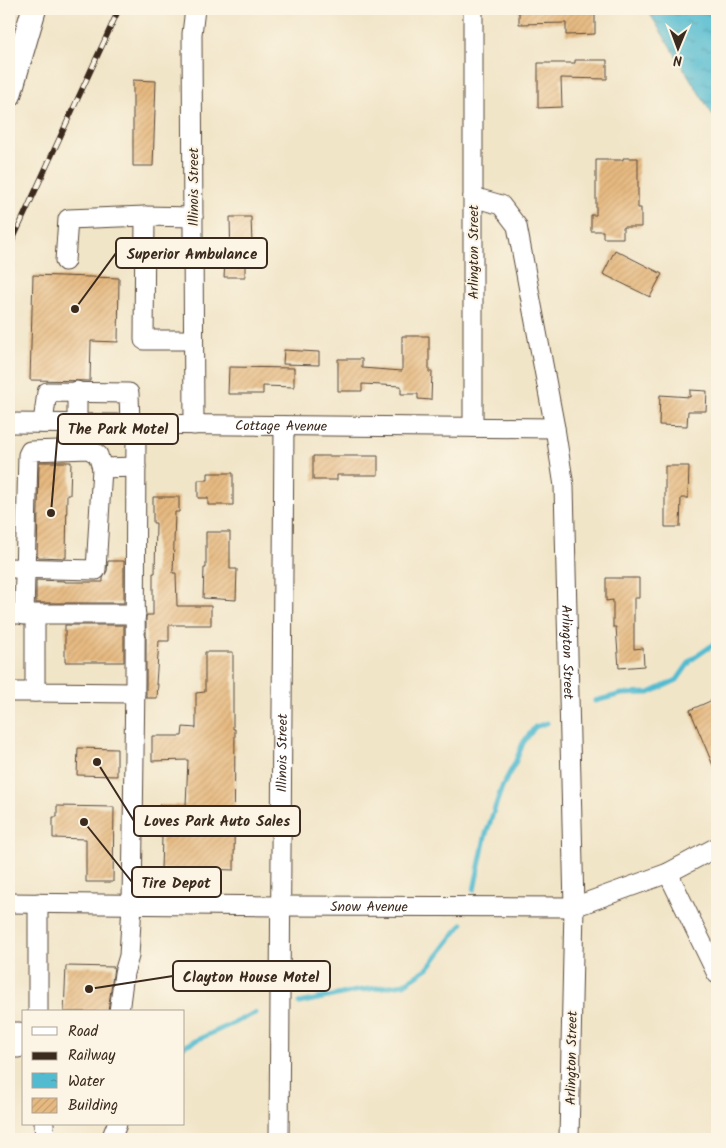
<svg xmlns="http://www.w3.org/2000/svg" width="726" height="1148" font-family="Kalam,sans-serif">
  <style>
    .water { fill: url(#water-ripples); stroke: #467277 }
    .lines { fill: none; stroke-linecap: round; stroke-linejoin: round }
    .stream { stroke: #52bbd0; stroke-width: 5 }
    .building { fill: url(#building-hatch) }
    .minor-casing { stroke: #564638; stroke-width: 21 }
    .major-casing { stroke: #564638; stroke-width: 26 }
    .minor { stroke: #fff; stroke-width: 19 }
    .major { stroke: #fff; stroke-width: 24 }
    .rail-casing { stroke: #3b2a1e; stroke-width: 5.5 }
    .rail { stroke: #fcf5e5; stroke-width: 4; stroke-dasharray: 11; stroke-linecap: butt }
    .labels { text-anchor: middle; stroke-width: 4; stroke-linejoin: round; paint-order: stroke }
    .street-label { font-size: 14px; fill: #3b2a1e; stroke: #fcf5e5 }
    .leader { fill: none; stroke: #3b2a1e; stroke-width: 2 }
    .callout-dot { fill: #3b2a1e; stroke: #fcf5e5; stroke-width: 2 }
    .callout { fill: #fcf5e5; stroke: #3b2a1e; stroke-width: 2 }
    .callout-label { font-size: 15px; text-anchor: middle; font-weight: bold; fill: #3b2a1e }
  </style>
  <defs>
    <pattern id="water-ripples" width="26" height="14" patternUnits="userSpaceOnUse" patternTransform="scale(1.25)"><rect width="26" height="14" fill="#52bbd0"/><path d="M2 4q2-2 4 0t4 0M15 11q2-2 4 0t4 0" fill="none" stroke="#4598a8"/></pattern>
    <pattern id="building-hatch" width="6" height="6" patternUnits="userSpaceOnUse" patternTransform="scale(1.25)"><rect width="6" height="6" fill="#e6b980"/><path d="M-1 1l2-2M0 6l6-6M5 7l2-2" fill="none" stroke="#c69f6e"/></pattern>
  </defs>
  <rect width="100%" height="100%" fill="#fcf5e5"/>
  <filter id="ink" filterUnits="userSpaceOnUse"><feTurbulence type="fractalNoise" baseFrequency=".02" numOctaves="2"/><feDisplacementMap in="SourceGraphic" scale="10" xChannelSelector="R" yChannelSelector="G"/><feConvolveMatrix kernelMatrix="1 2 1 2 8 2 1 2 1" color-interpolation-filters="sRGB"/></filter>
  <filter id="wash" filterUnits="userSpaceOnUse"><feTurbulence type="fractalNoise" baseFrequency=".0096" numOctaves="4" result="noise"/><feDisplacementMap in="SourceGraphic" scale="20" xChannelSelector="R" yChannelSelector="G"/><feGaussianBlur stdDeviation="1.12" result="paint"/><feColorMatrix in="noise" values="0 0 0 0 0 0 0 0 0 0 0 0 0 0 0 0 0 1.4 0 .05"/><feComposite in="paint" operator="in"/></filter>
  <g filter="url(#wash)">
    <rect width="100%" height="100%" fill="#f1e5c8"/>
    <path class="water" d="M647 9H717V122Z"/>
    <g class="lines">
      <path class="stream" d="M595 701 622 694 649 693 677 680 691 660 717 642
        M474 890 485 837 502 787 515 763 523 743 535 727 547 723
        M299 1003 356 991 404 984 428 968 462 924
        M184 1046 255 1013"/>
    </g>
    <g id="blocks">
      <path class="building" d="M519 9H595V34L566 35V23L519 24Z
        M575 60H607V79L561 78 562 107 538 108V63H575Z
        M133 80 156 81 153 166H133Z
        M623 158H638V208H641V227H623V238H603V231H591V215H596V160H623Z
        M230 217H251L252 244 245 245V277H224L225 263 231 264Z
        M615 250 662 274 650 297 603 274Z
        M33 275 119 278 118 342 91 341 90 381 30 380Z
        M402 336H429V372H432L431 400 418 399V394H401V386L362 384V391H338V359H362V368L402 371Z
        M284 350 319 352V365L283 364Z
        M229 367 294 368V387L263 386V394H228Z
        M690 390 707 391 706 411H688L687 426 659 425 660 395 690 397Z
        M313 456H378V475H337V480H313Z
        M39 462H71L70 495H67L66 558 37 557Z
        M665 466H689L688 498H681L680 527H665Z
        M208 473H233V505H208V498H198V480H208Z
        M153 497H179V512H175L173 573H176L177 606H211V625H169V641H159L156 684H158L157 698H146V617L147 615H153V573H155L156 523H153Z
        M206 532H230V569H237L236 600 203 598 204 568H206Z
        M108 561H124V603H36V580L65 581V582H103V578L107 571Z
        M606 578H639V598H634V649L643 648 644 666 619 668 616 627H613V600L606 601Z
        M65 625H124V662H65Z
        M205 652H233V729H235L234 870 207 869V875L181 874V870L161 869 162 837H159V805H186L188 760 152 761V736H182L183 727 196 728V693L205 692Z
        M717 698V775L690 710Z
        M78 748 117 749V776L77 775Z
        M57 806 114 807 113 882H86V839L53 838V817H57Z
        M66 966 114 967 108 1012H64Z"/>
    </g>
  </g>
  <g filter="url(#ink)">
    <use href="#blocks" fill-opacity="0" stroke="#564638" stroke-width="1"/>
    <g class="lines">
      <defs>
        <g id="minor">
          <path d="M473 9V427"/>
          <path id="s1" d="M473 197 501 205 517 226 555 428 564 486 574 907 569 1139"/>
          <path d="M193 217 145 216 144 340H193"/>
          <path d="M65 261 68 219 145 216"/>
          <path d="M77 391V424"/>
          <path id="s2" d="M9 423 555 428"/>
          <path d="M43 423 47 392 129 393 130 425"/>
          <path d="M194 425 192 34 195 9"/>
          <path d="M9 568 96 570 102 468 136 467"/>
          <path d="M9 614H136"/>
          <path d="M24 615 28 455 30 451 89 449 98 455 102 468"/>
          <path d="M35 615V692L135 693"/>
          <path d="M9 692H35"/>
          <path d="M668 873 717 974"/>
          <path id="s3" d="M9 903 279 906 574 907 668 873 717 847"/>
          <path d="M38 903V1012"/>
          <path d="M119 1012 124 973 129 956 132 904 135 680 136 425"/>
          <path d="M9 1032H19L24 1039"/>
          <path d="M9 1047 18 1048 24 1041"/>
          <path d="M44 1124 45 1139"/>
          <path d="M111 1139 117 1124"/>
          <path id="s4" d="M279 1139 284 426"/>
        </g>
        <path id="major" d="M9 95 34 9"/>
      </defs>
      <use href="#minor" class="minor-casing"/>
      <use href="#major" class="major-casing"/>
      <use href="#minor" class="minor"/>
      <use href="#major" class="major"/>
      <defs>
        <path id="rail" d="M9 248 119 9"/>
      </defs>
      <use href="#rail" class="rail-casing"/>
      <use href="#rail" class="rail"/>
    </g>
  </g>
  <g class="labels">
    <g class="street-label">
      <text transform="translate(193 187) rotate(-90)" y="5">Illinois Street</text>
      <text transform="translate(473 252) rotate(-90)" y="5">Arlington Street</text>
      <text dy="5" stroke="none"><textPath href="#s2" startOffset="272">Cottage Avenue</textPath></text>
      <text dy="5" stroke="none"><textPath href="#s1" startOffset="486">Arlington Street</textPath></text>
      <text dy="5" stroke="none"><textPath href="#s4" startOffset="386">Illinois Street</textPath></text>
      <text dy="5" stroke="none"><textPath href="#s3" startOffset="360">Snow Avenue</textPath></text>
      <text transform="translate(571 1058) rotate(-89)" y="5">Arlington Street</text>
    </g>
  </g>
  <path class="leader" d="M75 309L116 253M51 513L58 429M97 762L134 821M84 822L132 882M89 989L173 976"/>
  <g class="callout-dot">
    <circle cx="75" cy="309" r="5"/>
    <circle cx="51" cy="513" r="5"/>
    <circle cx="97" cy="762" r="5"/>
    <circle cx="84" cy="822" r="5"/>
    <circle cx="89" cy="989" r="5"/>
  </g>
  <g class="callout">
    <rect x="116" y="238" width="151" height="30" rx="5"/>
    <rect x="58" y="414" width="120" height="30" rx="5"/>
    <rect x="134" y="806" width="166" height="30" rx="5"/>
    <rect x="132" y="867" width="89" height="30" rx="5"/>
    <rect x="173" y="961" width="157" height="30" rx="5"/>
  </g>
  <g class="callout-label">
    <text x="192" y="259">Superior Ambulance</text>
    <text x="118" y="434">The Park Motel</text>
    <text x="217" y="826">Loves Park Auto Sales</text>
    <text x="176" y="888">Tire Depot</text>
    <text x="251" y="982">Clayton House Motel</text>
  </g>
  <rect width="726" height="1148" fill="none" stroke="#fcf5e5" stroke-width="30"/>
  <rect x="22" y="1010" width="162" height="115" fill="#fcf5e5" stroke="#afa495"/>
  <rect x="32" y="1027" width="25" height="8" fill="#ffffff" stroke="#afa495"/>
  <text x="68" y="1036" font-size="15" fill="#3b2a1e">Road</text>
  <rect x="32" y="1052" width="25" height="8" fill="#3b2a1e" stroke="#afa495"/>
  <text x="68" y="1060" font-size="15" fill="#3b2a1e">Railway</text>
  <rect x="32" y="1073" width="25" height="15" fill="url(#water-ripples)" stroke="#afa495"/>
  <text x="68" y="1086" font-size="15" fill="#3b2a1e">Water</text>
  <rect x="32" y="1098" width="25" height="15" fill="url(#building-hatch)" stroke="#afa495"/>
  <text x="68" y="1110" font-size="15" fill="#3b2a1e">Building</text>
  <g transform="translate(678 48) rotate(181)" stroke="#fcf5e5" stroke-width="4" paint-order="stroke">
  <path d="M0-4L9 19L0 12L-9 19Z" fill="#3b2a1e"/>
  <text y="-8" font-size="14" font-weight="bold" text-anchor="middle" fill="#3b2a1e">N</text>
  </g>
</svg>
